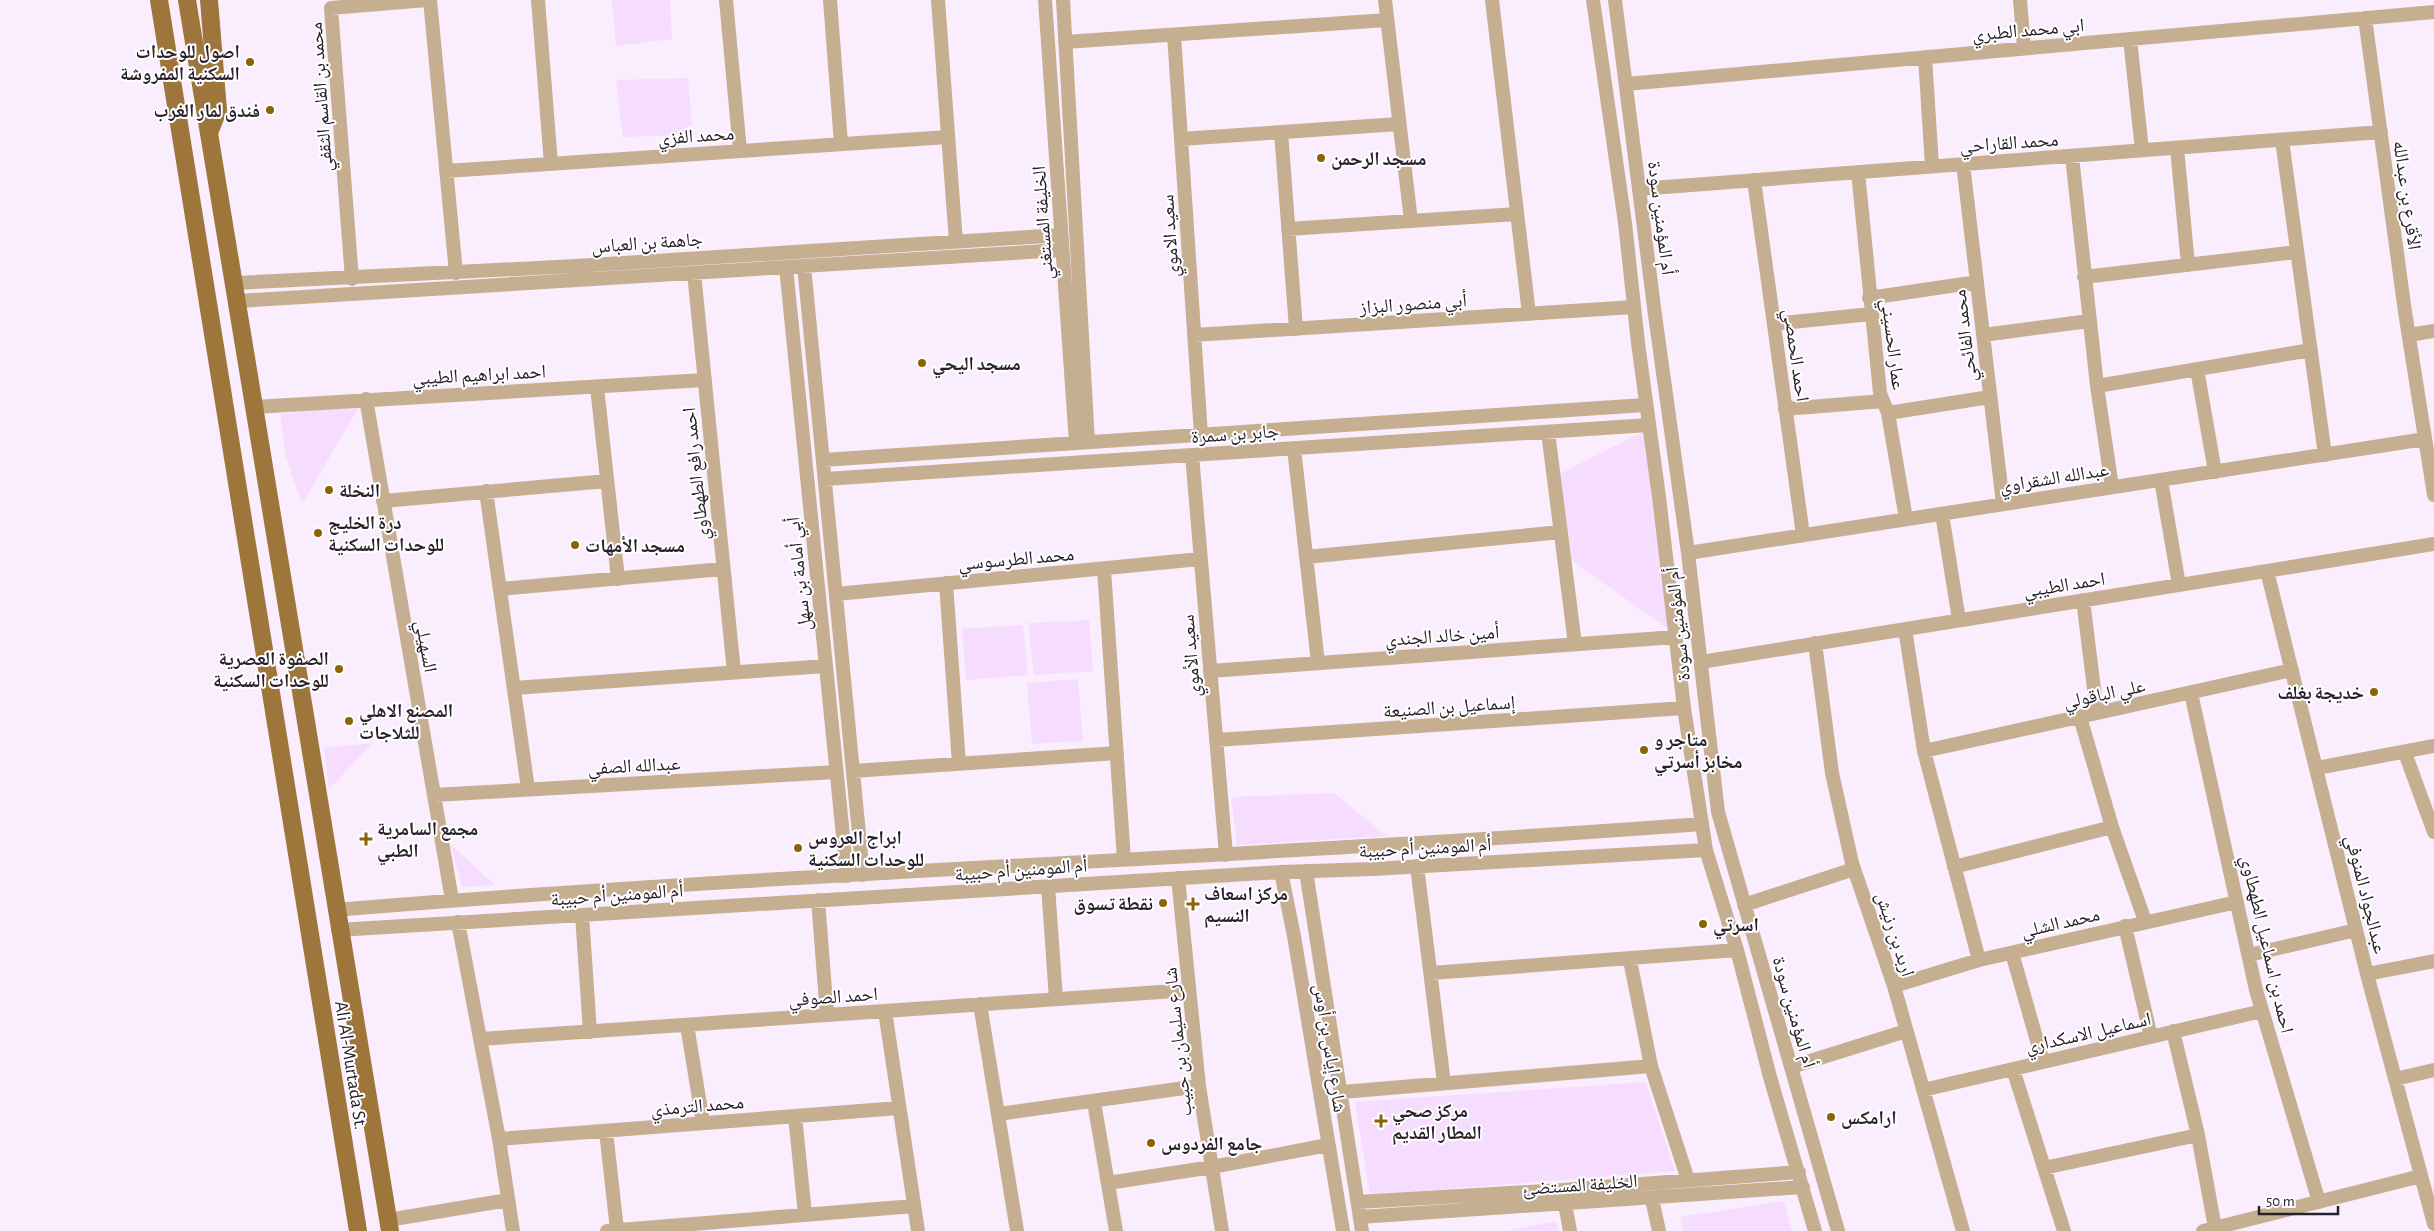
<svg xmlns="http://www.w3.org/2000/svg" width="2434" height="1231" font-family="'Alegreya Sans','Noto Naskh Arabic',sans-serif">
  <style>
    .built { fill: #f6dcfe }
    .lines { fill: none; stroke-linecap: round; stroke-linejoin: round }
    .minor { stroke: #c6af91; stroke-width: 14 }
    .major { stroke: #9e753a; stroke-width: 18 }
    .poi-dot { fill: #8c6306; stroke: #fff; stroke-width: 2 }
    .labels { text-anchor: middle; stroke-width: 4; stroke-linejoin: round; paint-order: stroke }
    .street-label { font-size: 19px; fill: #28202a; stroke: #fff }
    .poi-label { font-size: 19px; font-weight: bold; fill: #28202a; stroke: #fff; text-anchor: start }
  </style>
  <rect width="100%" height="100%" fill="#faeefe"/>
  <path class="built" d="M612 0H670L672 39 616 46Z
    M688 78 692 125 688 126 690 135 623 137 616 80Z
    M361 404 302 504 286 458 280 414Z
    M1644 431 1649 476 1668 629 1571 560 1560 474Z
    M1089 620 1093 671 1034 675 1028 623Z
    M1023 625 1028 675 966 680 962 629Z
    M1078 679 1083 741 1032 744 1027 683Z
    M373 743 329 789 324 748Z
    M1334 793 1386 836 1237 845 1231 797Z
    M451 845 495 885 462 887Z
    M1646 1082 1675 1171 1370 1195 1355 1102Z
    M1784 1201 1792 1231H1684L1680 1217Z
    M1556 1221 1558 1231H1505Z"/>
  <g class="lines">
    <path class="minor" d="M430 0 456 273
      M538 0 551 164
      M726 0 740 151
      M830 0 841 144
      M938 0 956 242
      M1045 0 1076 443
      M1063 0 1088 442
      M1385 0 1411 221
      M1492 0 1529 314
      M1593 0 1625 223 1638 343 1659 497 1684 708 1706 850 1737 950 1770 1077 1815 1231
      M1615 0 1655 315 1688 553 1718 812 1838 1231
      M2020 0 2024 48
      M2365 18 2405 312 2434 495
      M1174 35 1201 435
      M2130 39 2142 150
      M1065 42 1387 20
      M1925 57 1932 166
      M1626 84 2434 12
      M1281 132 1296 329
      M1181 139 1399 124
      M2282 140 2325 455
      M2177 148 2188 265
      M2072 156 2097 386 2112 487
      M1963 164 2003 504
      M446 171 948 137
      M1858 172 1880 393 1888 413 1906 519
      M1754 180 1803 535
      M1639 189 2381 132
      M1288 229 1517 214
      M804 266 863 875
      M786 267 847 876
      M694 273 734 672
      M2084 277 2297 252
      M352 279 331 8 427 0
      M235 283 576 266 1061 235
      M1869 298 1977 282
      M238 301 1062 250
      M1774 324 1871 314
      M1194 335 1634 307
      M1983 335 2089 321
      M2409 335 2434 331
      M2197 369 2215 472
      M2097 386 2311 350
      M597 387 618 579
      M366 399 452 900
      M254 407 705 380
      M1785 409 1883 401
      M1888 413 1990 397
      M1548 432 1575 644
      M1294 448 1318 663
      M1192 455 1226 855
      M823 460 1645 405
      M825 479 1649 425
      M2161 480 2179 585
      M486 491 528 789
      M383 501 607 481
      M1942 514 1959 620
      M1688 553 2425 439
      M1306 557 1561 532
      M1104 569 1124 860
      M2267 571 2367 974 2434 1224
      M946 583 959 764
      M500 589 723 569
      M836 594 1200 559
      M2083 600 2097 713
      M1905 629 1924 751 1979 960
      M1815 643 1832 773 1852 863 1894 986 1963 1231
      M1701 662 2434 544
      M1210 671 1676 637
      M514 688 826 666
      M2191 693 2256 990 2319 1202
      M2080 717 2112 827 2145 921
      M1216 740 1684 708
      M1924 751 2292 670
      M2405 753 2434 832
      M2317 768 2434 746
      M853 771 1117 753
      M434 795 836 772
      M1417 866 1444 1083
      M1954 867 2112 827
      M1306 871 1362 1231
      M1281 872 1294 936 1343 1231
      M1178 878 1199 1086 1222 1231
      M1048 886 1056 999
      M818 900 827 1015
      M1744 905 1854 869
      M335 910C790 872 1247 858 1702 824
      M582 915 590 1032
      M458 922 499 1139 513 1231
      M2125 926 2151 1037
      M338 930 1281 872 1373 869 1706 850
      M2012 953 2043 1062
      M2249 955 2356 930
      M1630 960 1651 1066 1688 1180
      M1431 973 1737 950
      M2367 974 2434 961
      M1894 986 1979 960 2237 902
      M980 1004 1017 1231
      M885 1011 918 1231
      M687 1025 703 1123
      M2173 1031 2198 1135 2215 1228
      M480 1039 1189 990
      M1791 1067 1906 1031
      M2013 1069 2064 1231
      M2395 1079 2434 1070
      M1923 1090 2262 1011
      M1342 1092 1651 1066
      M1094 1102 1116 1231
      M998 1114 1199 1086
      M795 1116 805 1214
      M606 1131 617 1230
      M499 1139 899 1108
      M2044 1168 2198 1135
      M1108 1183 1212 1167 1328 1145
      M1652 1199 1659 1231
      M1358 1202 1562 1190 1799 1172
      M1565 1204 1570 1231
      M1360 1217 1803 1187
      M388 1220 508 1200
      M607 1231 914 1206
      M2203 1231 2421 1176"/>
    <path class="major" d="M159 0 358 1231
      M187 0C255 410 319 821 390 1231
      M209 133 218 110 209 0"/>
  </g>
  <g class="poi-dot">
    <circle cx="250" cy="62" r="5"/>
    <circle cx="270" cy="110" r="5"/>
    <circle cx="1321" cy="158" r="5"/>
    <circle cx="922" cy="363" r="5"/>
    <circle cx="329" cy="490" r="5"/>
    <circle cx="318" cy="533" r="5"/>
    <circle cx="575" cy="545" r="5"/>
    <circle cx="339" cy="669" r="5"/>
    <circle cx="2374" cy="692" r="5"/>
    <circle cx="349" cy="721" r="5"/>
    <circle cx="1644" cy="750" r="5"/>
    <path d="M363.5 831.5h5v5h5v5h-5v5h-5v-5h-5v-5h5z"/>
    <circle cx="798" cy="848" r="5"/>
    <circle cx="1163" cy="903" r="5"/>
    <path d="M1190.5 896.5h5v5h5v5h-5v5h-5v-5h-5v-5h5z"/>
    <circle cx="1703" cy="924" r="5"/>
    <circle cx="1831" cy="1117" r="5"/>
    <path d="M1378.5 1113.5h5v5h5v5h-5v5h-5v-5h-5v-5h5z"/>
    <circle cx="1151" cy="1143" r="5"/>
  </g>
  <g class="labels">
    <g class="street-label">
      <text transform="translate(2028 29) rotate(-5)" y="7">ابي محمد الطبري</text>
      <text transform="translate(320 97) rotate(-94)" y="7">محمد بن القاسم الثقفي</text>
      <text transform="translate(696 135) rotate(-4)" y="7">محمد الفزي</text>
      <text transform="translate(2009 142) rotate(-4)" y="7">محمد القاراحي</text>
      <text transform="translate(2408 195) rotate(82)" y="7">الأقرع بن عبدالله</text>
      <text transform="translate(1662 218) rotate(83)" y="7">أم المؤمنين سودة</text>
      <text transform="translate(1042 223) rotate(-94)" y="7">الخليفة المستغني</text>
      <text transform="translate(1169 236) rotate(-94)" y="7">سعيد الاموي</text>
      <text transform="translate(647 242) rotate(-4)" y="7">جاهمة بن العباس</text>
      <text transform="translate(1413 303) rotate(-4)" y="7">أبي منصور البزاز</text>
      <text transform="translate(1964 336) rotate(-97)" y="7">محمد الفائحي</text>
      <text transform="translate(1894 344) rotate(83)" y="7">عمار الحسيني</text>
      <text transform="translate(1797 355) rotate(82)" y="7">احمد الحمصي</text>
      <text transform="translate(479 374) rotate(-3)" y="7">احمد ابراهيم الطيبي</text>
      <text transform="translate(1235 433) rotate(-4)" y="7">جابر بن سمرة</text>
      <text transform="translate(695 474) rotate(-96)" y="7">احمد رافع الطهطاوي</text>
      <text transform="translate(2054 477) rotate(-9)" y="7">عبدالله الشقراوي</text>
      <text transform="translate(1016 558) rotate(-5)" y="7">محمد الطرسوسي</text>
      <text transform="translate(798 574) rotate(-96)" y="7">أبي أمامة بن سهل</text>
      <text transform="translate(2064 584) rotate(-9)" y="7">احمد الطيبي</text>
      <text transform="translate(1677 624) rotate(-96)" y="7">أم المؤمنين سودة</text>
      <text transform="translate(1442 635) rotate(-4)" y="7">أمين خالد الجندي</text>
      <text transform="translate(427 646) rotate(80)" y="7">السهيلي</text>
      <text transform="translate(1190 656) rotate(-95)" y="7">سعيد الأموي</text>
      <text transform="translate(2104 693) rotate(-12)" y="7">علي الباقولي</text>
      <text transform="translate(1449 706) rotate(-4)" y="7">إسماعيل بن الصنيعة</text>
      <text transform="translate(634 765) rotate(-3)" y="7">عبدالله الصفي</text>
      <text transform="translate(1425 847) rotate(-3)" y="7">أم المومنين أم حبيبة</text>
      <text transform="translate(1021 869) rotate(-4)" y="7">أم المومنين أم حبيبة</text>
      <text transform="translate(617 894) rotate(-4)" y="7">أم المومنين أم حبيبة</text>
      <text transform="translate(2367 894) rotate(76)" y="7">عبدالجواد المنوفي</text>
      <text transform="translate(2060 922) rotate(-13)" y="7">محمد الشلي</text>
      <text transform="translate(1896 934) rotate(72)" y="7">اربد بن رنيش</text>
      <text transform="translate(2268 944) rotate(77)" y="7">احمد بن اسماعيل الطهطاوي</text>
      <text transform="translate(833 996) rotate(-4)" y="7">احمد الصوفي</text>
      <text transform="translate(1795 1012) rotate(74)" y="7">أم المؤمنين سودة</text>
      <text transform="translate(2088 1032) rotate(-13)" y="7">اسماعيل الاسكداري</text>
      <text transform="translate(1177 1042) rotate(-96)" y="7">شارع سليمان بن حبيب</text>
      <text transform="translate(1331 1048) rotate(81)" y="7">شارع إياس بن أوس</text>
      <text transform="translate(352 1065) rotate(81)" y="7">Ali Al-Murtada St.</text>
      <text transform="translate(697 1105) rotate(-5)" y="7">محمد الترمذي</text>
      <text transform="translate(1580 1184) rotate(-4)" y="7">الخليفة المستضئ</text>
    </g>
    <g class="poi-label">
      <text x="240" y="58" text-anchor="end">اصول للوحدات<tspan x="240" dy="22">السكنية المفروشة</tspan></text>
      <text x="260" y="117" text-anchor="end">فندق لمار الغرب</text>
      <text x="1331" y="165">مسجد الرحمن</text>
      <text x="932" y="370">مسجد اليحي</text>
      <text x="339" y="497">النخلة</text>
      <text x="328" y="529">درة الخليج<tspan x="328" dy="22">للوحدات السكنية</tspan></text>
      <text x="585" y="552">مسجد الأمهات</text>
      <text x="329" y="665" text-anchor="end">الصفوة العصرية<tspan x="329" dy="22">للوحدات السكنية</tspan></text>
      <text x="2364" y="699" text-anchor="end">خديجة بغلف</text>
      <text x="359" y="717">المصنع الاهلي<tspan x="359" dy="22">للثلاجات</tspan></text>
      <text x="1654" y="746">متاجر و<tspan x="1654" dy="22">مخابز أسرتي</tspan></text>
      <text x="377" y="835">مجمع السامرية<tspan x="377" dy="22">الطبي</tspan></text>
      <text x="808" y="844">ابراج العروس<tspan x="808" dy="22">للوحدات السكنية</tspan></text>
      <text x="1204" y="900">مركز اسعاف<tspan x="1204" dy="22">النسيم</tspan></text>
      <text x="1153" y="910" text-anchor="end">نقطة تسوق</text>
      <text x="1713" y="931">اسرتي</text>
      <text x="1392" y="1117">مركز صحي<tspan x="1392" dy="22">المطار القديم</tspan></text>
      <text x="1841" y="1124">ارامكس</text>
      <text x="1161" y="1150">جامع الفردوس</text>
    </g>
  </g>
  <path d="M2259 1206v8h79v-8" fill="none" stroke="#28202a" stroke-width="2.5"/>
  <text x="2266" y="1206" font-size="15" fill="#28202a" stroke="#ffffff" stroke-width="4" paint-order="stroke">50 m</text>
</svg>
